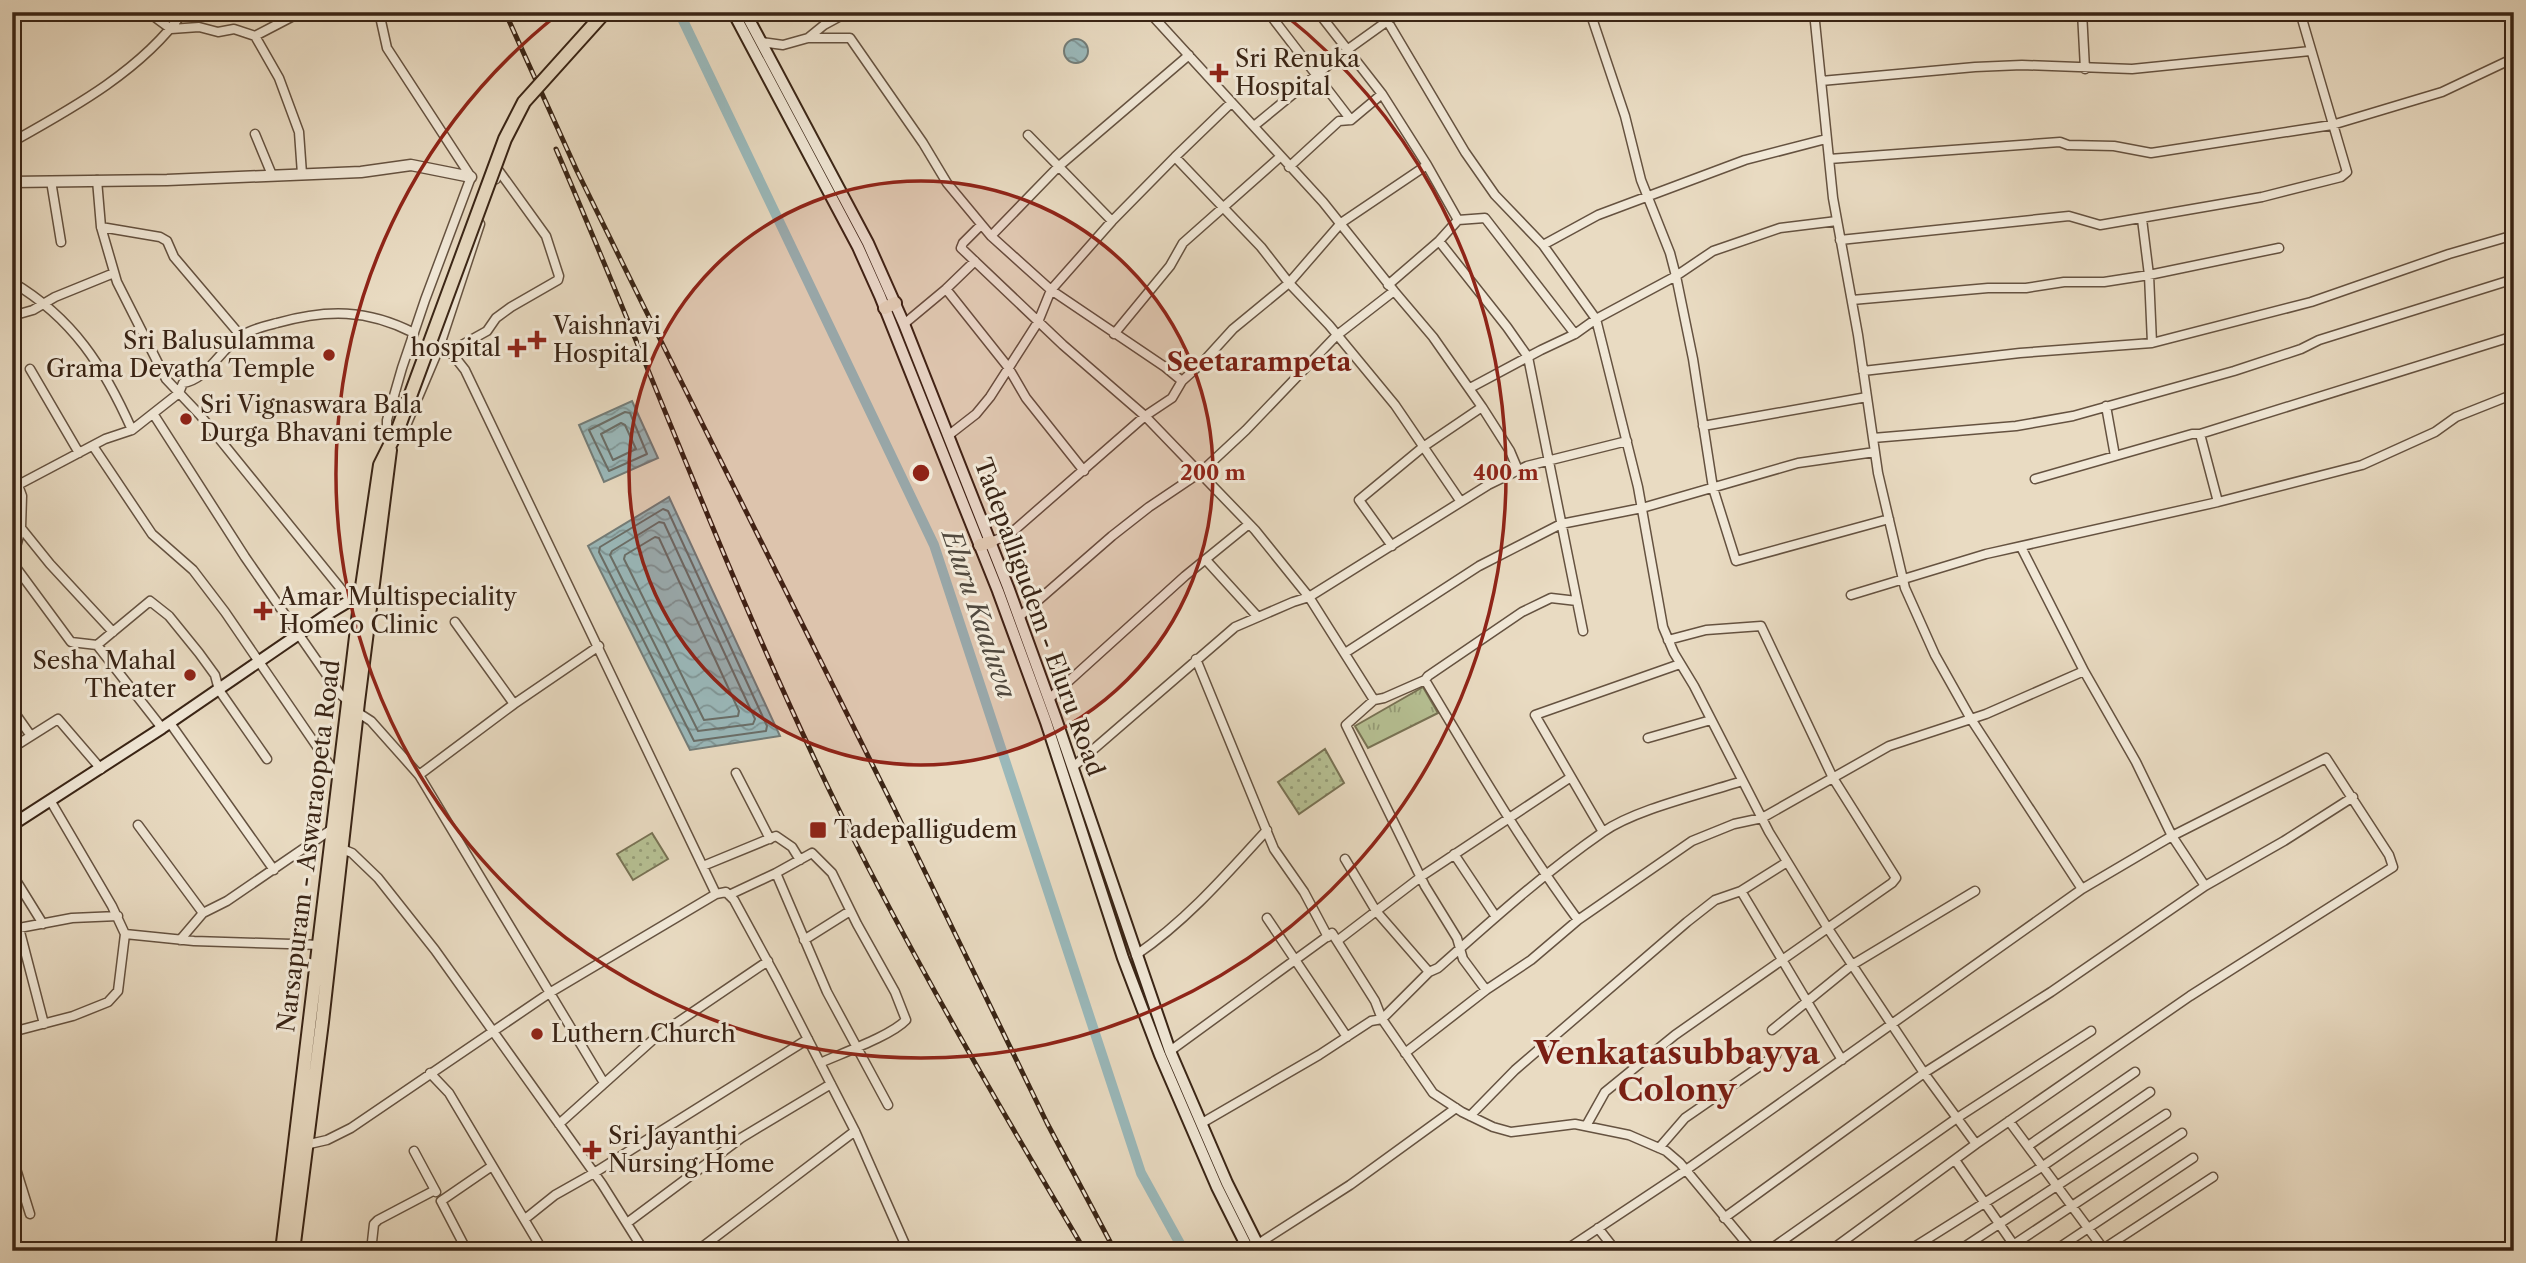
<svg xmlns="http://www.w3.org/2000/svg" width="2526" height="1263" font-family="'Libre Caslon Text',serif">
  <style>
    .grass { fill: url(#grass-tufts); stroke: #787254; stroke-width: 2 }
    .park { fill: url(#park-dots); stroke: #787254; stroke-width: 2 }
    .water { fill: url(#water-waves); stroke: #737d79; stroke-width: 2 }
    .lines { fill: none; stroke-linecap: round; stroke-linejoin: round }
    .shore { stroke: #6a6e68; stroke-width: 2 }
    .canal { stroke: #9ab9bb; stroke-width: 10 }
    .minor-casing { stroke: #655240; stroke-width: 11 }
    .tertiary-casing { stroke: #655240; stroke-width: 13 }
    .secondary-casing { stroke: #392415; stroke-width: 14 }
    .primary-casing { stroke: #392415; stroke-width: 16 }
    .minor { stroke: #f1e8d7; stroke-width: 8 }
    .tertiary { stroke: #f1e8d7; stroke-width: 10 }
    .secondary { stroke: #f1e8d7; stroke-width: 10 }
    .primary { stroke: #e9dbc2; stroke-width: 12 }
    .rail-casing { stroke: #392415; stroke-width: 5 }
    .rail { stroke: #f1e8d7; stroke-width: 2.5; stroke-dasharray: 8; stroke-linecap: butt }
    .primary-bridge-casing { stroke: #392415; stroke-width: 16; stroke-linecap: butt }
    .primary-bridge { stroke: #e9dbc2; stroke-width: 12 }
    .ring { fill: none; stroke: #8f2418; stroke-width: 3.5 }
    .poi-dot { fill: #8f2418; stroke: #f1e8d7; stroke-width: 2.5 }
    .labels { text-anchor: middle; stroke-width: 6; stroke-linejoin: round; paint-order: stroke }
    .poi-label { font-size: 24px; fill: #392415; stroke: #f1e8d7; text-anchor: start }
    .street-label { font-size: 24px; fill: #392415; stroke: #f1e8d7 }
    .neighbourhood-label { font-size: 26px; font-weight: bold; fill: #7a1f14; stroke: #f1e8d7 }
    .water-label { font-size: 26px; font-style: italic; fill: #51493e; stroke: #f1e8d7 }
    .district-label { font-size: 32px; font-weight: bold; fill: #7a1f14; stroke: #f1e8d7 }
    .centre { fill: #8f2418; stroke: #f1e8d7; stroke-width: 3.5 }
    .ring-label { font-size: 21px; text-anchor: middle; font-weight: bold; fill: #8f2418; stroke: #f1e8d7; stroke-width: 6; stroke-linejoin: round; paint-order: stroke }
  </style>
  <defs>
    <pattern id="grass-tufts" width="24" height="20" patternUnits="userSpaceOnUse" patternTransform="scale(1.75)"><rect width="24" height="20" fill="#b6c093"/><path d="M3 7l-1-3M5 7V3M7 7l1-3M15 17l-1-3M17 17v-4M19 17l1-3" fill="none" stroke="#959c77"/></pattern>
    <pattern id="park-dots" width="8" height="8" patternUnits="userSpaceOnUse" patternTransform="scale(1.75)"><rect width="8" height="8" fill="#b6c093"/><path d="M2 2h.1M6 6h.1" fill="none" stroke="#959c77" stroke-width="1.8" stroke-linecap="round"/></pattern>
    <pattern id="water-waves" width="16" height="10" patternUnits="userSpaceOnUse" patternTransform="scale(1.75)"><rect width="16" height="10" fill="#9ab9bb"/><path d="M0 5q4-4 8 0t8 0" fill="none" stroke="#7f9697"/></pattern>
  </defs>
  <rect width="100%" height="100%" fill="#e9dbc2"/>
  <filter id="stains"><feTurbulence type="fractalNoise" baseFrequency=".00286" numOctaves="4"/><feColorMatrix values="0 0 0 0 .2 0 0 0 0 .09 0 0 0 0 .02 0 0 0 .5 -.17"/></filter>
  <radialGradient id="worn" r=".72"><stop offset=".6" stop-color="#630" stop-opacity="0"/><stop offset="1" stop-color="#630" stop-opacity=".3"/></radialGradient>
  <path class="grass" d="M1423 687 1438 713 1368 748 1355 726Z"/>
  <path class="park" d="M1325 749 1344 783 1299 814 1278 782Z
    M652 833 668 859 633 880 617 854Z"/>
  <path class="water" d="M1064 51a12 12 0 1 1 24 0a12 12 0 1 1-24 0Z
    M632 401 658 458 604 482 579 425Z
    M669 497 780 736 690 750 588 546Z"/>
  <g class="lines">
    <path class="shore" d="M625 412 630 413 647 454 609 471 589 430Z
      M621 423 625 425 636 449 613 460 601 434Z
      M663 509 668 511 767 726 766 731 694 741 599 552 600 547Z
      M659 522 664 523 755 719 753 724 698 731 610 555 612 551Z
      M655 537 659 538 739 711 738 716 704 720 624 559 625 555Z"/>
    <path class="canal" d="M679 12 934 545 1141 1173 1184 1251"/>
    <defs>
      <path id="minor" d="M148 12 171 29 199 27 218 32 234 29 255 36 301 12
        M379 12 387 48 471 177 425 300 402 368 387 420V431L391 442
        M1149 12 1323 202 1394 291 1433 337 1482 407 1510 451 1518 470
        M1268 12 1351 120
        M1318 12 1382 94 1427 165 1458 220
        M1382 12 1465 152 1495 195 1543 245 1596 319 1638 487 1663 627 1674 653 1694 686 1769 832 1827 927 1924 1073 1976 1144 1830 1251
        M1590 12 1625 116 1641 180 1670 253 1676 276 1693 359 1713 488 1736 561 1889 519
        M1814 12 1833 198 1858 335 1878 473 1905 588 1935 655 1971 719 2082 889 2172 836 2326 758 2389 855 2393 867 2190 996 1976 1144
        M2082 12 2085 69
        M255 36 279 78 299 132 302 174
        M808 38 824 25 848 12
        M761 42 783 45 808 38H850L923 143 947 183 991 236 1051 290 1165 367 1182 381
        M1821 81 1975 67 2022 65 2132 69 2310 51
        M1231 103 1175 157 1261 247 1289 283 1329 325 1395 405 1461 502
        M1254 126 1347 50 1400 12
        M255 134 272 175
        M1028 135 1112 221
        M12 142C73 108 142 70 183 12
        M1829 159 2060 142 2068 145 2114 146 2151 153 2332 125 2442 92 2514 58
        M1289 167 1339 121 1351 120 1382 94
        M97 180 101 227 117 282 166 379 200 415 350 600
        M51 181 61 242
        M2142 219 2149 275 2152 343
        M981 225 963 243 961 248 1063 345 1145 416 1255 530 1309 597 1374 700
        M101 227 160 237 167 241 174 257 241 336
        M991 236 1058 167 1189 55
        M1840 240 2069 216 2100 225 2262 197 2341 177 2347 172 2300 12
        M1439 241 1507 327 1528 357 1583 631
        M1543 245 1598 215 1745 160 1826 139
        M12 282C73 318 104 367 132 430
        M1388 285 1439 241 1458 220 1485 218 1575 334
        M946 289 1008 367 1026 398 1084 471
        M1852 300 1988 288H2026L2064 282H2104L2149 275 2279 248
        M12 316 33 310 55 297 114 273
        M904 324 946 289 975 261
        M1114 334 1170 266 1183 243 1280 157
        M439 348 480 224
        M445 349 460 346 487 331 496 318 511 307 558 280 559 276 546 236 499 171 496 179
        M30 369 79 453
        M1863 371 2020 353 2152 343 2311 302 2449 254 2514 235
        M1470 388 1541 350 1575 334 1596 319 1676 276 1713 251 1780 228 1837 221
        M2106 406 2115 456
        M154 415 245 557 340 694 348 701
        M1703 426 1867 397
        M405 428 439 348 445 349 454 356 465 370 716 894
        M2200 434 2218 502
        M949 435 976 414 990 397 1038 322 1051 290 1112 221 1175 157
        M1873 438 2016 426 2073 416 2234 371 2301 349 2319 340 2514 279
        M93 446 152 534 193 570 225 612 331 767 341 772
        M12 469 22 496 21 528 12 562 71 642 97 645
        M2035 479 2192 434H2200L2514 336
        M18 485 105 439 132 430 179 393 183 383C208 379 220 349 241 336 251 329 265 326 277 323 327 309 367 309 414 333
        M21 528 50 564 113 632
        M991 542 1010 534 1145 416 1172 398 1182 381 1203 362 1233 329 1289 283 1341 223 1427 165
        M1392 546 1359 500 1423 447 1482 407
        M2021 547 2084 671
        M1206 560 1257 616
        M1851 595 1986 554 2218 502 2362 465 2435 432 2456 417 2514 394
        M1019 617 1112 536 1149 507 1201 472 1246 430 1336 336 1394 291
        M455 622 514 704
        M1345 653 1479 566 1561 524 1642 508 1798 463 1875 452
        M1196 659 1274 849 1304 892 1328 937
        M1425 680C1474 762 1522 844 1578 920
        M1049 699 1185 576 1249 524
        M12 709 31 736
        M357 712 371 721 419 775 604 1083
        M170 723 274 870
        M162 728 97 645 150 601 169 616 199 653 215 675 219 690 267 759
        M1648 738 1711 720
        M12 748 58 719 101 769
        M1073 767 1235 627 1293 602 1309 597 1488 485 1527 466 1627 441
        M736 773 770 839
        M419 775 514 704 599 646
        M138 825 203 913
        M1603 832 1535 715 1680 664
        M340 848 352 853 378 878 435 950 602 1184 644 1251
        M1454 854 1496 917
        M1345 859 1376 911 1429 972
        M703 866 776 836 792 847 800 860
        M12 874 43 924
        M1741 891 1787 862
        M729 895 776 873
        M1267 918 1347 1037
        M125 934 194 941 322 945
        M180 940 203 913 227 901 332 829
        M804 940 850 911
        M1337 941 1422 876 1571 777
        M1136 955C1186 921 1226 875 1267 830
        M1486 990 1463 959 1457 938 1425 886 1346 725 1374 700 1384 698 1425 680 1428 676 1522 612 1551 598 1577 601
        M44 1024 19 928 72 918 118 916
        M1772 1030 1852 965 1975 891
        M12 1032 73 1016 108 1002 118 991 125 934 112 906 50 800
        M1170 1051 1332 933 1375 1001 1382 1019 1433 1093 1462 1112 1493 1127 1511 1132 1575 1124 1629 1135 1666 1151 1680 1163 1753 1251
        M1405 1053 1486 990 1531 960 1578 920 1692 841 1734 824 1762 818 1889 746 1986 714 2084 671 2136 762 2172 836 2205 886
        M820 1063C842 1053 891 1036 906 1020L895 992 857 924 832 873 812 853 776 873 827 992 888 1105
        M430 1073 449 1093 543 1251
        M1470 1116 1515 1070 1687 922 1715 900 1741 891 1842 1060
        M2009 1121 2105 1251
        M1202 1123 1319 1055 1371 1021 1382 1019 1429 972 1438 968C1491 921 1544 873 1603 832 1636 809 1703 794 1742 781
        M559 1124 656 1037 768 961
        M1586 1126 1605 1092 1675 1035 1892 883 1896 878 1833 778 1761 626 1706 630 1668 640
        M305 1145 327 1140 351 1128 551 992 716 894 726 892 734 900 777 979 855 1131 908 1251
        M2028 1146 2135 1072
        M1659 1148 1685 1118 1776 1055
        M414 1151 436 1192
        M12 1156 30 1214
        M1955 1160 2018 1251
        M1724 1218 1924 1073 2051 992 2205 886 2284 841 2353 797
        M525 1219 555 1195 594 1173 808 1039
        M627 1223 741 1138 831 1084
        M1598 1228 1616 1251
        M1258 1244 1350 1185 1456 1108
        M371 1251 374 1224 378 1220 435 1190
        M467 1251 441 1201 492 1166
        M697 1251 855 1131
        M1564 1251 1686 1170 2082 889
        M1768 1251 1957 1118 2091 1031
        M1908 1251 2043 1166 2150 1092
        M1958 1251 2166 1114
        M2004 1251 2182 1133
        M2054 1251 2193 1158
        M2100 1251 2213 1177"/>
      <path id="tertiary" d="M12 182 167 180 361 172 411 165 471 177"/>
      <path id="secondary" d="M733 12 858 247 880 296 998 591 1046 722 1123 958 1160 1055 1217 1187 1249 1251
        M745 12 868 243 904 324 1008 587 1056 719 1170 1051 1227 1183 1261 1251
        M12 825 162 728 331 612 366 591"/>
      <path id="primary" d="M885 308 895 303
        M980 545 991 542
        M282 1251 362 587 380 465 398 429
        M293 1251 322 1022 358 702 390 450"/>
    </defs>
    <use href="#minor" class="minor-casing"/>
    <use href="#tertiary" class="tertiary-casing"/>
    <use href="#secondary" class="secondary-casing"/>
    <use href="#primary" class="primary-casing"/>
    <use href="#minor" class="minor"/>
    <use href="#tertiary" class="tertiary"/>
    <use href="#secondary" class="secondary"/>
    <use href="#primary" class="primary"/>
    <defs>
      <path id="rail" d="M505 12 577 171 645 309 894 808 1047 1123 1115 1251
        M556 149C652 371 735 599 842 816 916 964 1000 1108 1085 1251"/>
    </defs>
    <use href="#rail" class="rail-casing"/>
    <use href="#rail" class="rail"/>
    <defs>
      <path id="primary-bridge" d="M398 429 505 139 524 102 605 12"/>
    </defs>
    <use href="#primary-bridge" class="primary-bridge-casing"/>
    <use href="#primary-bridge" class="primary-bridge"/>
  </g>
  <circle cx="921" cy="473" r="292" fill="#8f2418" fill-opacity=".12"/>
  <g class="ring">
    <circle cx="921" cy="473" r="292"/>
    <path d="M1285 15A585 585 0 1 1 557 15"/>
  </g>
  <g class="poi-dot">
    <path d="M1215.5 62.5h7v7h7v7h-7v7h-7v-7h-7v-7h7z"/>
    <path d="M533.5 329.5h7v7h7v7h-7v7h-7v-7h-7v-7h7z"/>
    <path d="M513.5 337.5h7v7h7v7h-7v7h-7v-7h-7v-7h7z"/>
    <circle cx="329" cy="355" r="7"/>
    <circle cx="186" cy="419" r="7"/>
    <path d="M259.5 600.5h7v7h7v7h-7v7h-7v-7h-7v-7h7z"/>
    <circle cx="190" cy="675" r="7"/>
    <rect x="809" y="821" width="18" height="18" rx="3.5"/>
    <circle cx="537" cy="1034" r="7"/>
    <path d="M588.5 1139.5h7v7h7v7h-7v7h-7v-7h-7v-7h7z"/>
  </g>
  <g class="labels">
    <g class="poi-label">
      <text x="1235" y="67">Sri Renuka<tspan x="1235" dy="28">Hospital</tspan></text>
      <text x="553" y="334">Vaishnavi<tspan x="553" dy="28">Hospital</tspan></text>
      <text x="315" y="349" text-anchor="end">Sri Balusulamma<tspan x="315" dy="28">Grama Devatha Temple</tspan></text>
      <text x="501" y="356" text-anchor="end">hospital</text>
      <text x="200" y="413">Sri Vignaswara Bala<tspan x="200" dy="28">Durga Bhavani temple</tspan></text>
      <text x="279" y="605">Amar Multispeciality<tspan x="279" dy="28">Homeo Clinic</tspan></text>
      <text x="176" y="669" text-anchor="end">Sesha Mahal<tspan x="176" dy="28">Theater</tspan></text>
      <text x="834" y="838">Tadepalligudem</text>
      <text x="551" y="1042">Luthern Church</text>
      <text x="608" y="1144">Sri Jayanthi<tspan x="608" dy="28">Nursing Home</tspan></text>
    </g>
    <g class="street-label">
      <text transform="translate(1039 617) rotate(70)" y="8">Tadepalligudem - Eluru Road</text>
      <text transform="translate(309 846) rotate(-83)" y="8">Narsapuram - Aswaraopeta Road</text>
    </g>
    <g class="neighbourhood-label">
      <text x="1259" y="371">Seetarampeta</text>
    </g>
    <g class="water-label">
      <text transform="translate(979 614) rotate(71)" y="9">Eluru Kaaluva</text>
    </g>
    <g class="district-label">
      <text x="1677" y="1064">Venkatasubbayya<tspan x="1677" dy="37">Colony</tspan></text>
    </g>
  </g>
  <circle cx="921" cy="473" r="10" class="centre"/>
  <g class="ring-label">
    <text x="1213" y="480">200 m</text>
    <text x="1506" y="480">400 m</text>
  </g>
  <rect width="2526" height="1263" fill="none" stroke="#e9dbc2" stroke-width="42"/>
  <rect x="14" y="14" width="2498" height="1235" fill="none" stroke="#392415" stroke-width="3.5"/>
  <rect x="21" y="21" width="2484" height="1221" fill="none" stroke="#392415" stroke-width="2"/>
  <rect width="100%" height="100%" filter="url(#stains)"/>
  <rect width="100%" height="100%" fill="url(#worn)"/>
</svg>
